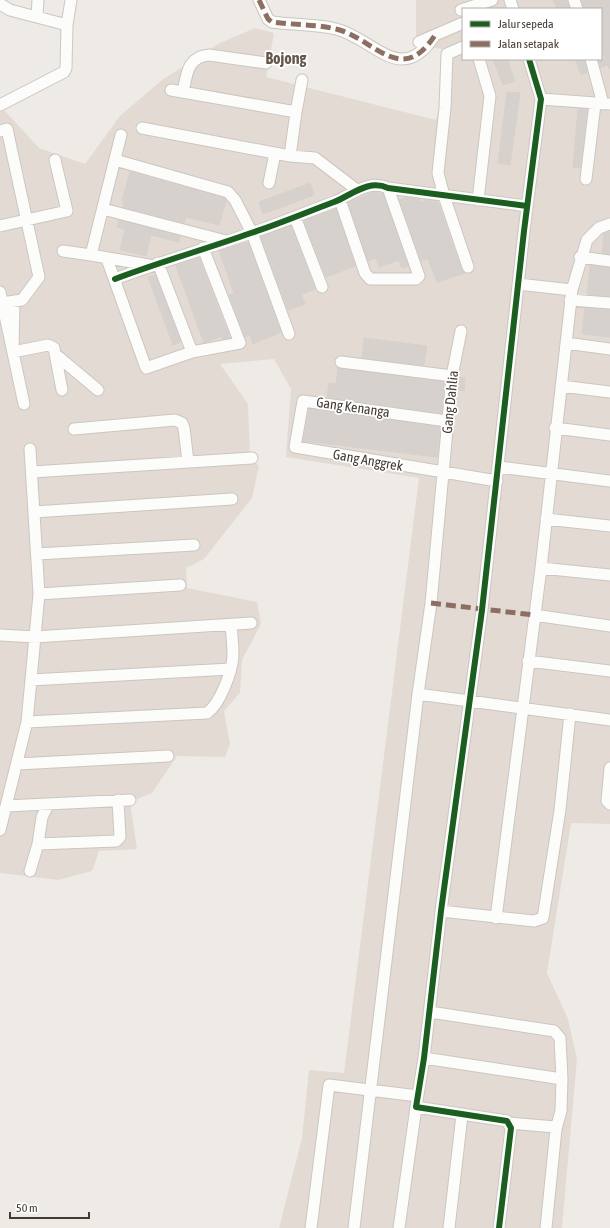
<svg xmlns="http://www.w3.org/2000/svg" width="610" height="1228" font-family="'Asap Condensed',sans-serif">
  <style>
    .residential { fill: #e3dbd3; fill-rule: evenodd }
    .building { fill: #d6d1cd; stroke: #d6d1cc }
    .lines { fill: none; stroke-linecap: round; stroke-linejoin: round }
    .minor-casing { stroke: #cac6c2; stroke-width: 13 }
    .minor { stroke: #fcfcfb; stroke-width: 11 }
    .quiet { stroke: #8d6e63; stroke-width: 5; stroke-dasharray: 10 5; stroke-linecap: butt }
    .cycleway-casing { stroke: #fff; stroke-width: 8 }
    .cycleway { stroke: #1b5e20; stroke-width: 6 }
    .labels { text-anchor: middle; stroke-width: 3.5; stroke-linejoin: round; paint-order: stroke }
    .street-label { font-size: 14px; fill: #433a33; stroke: #fff }
    .quarter-label { font-size: 16px; font-weight: bold; fill: #66564a; stroke: #fff }
  </style>
  <rect width="100%" height="100%" fill="#eeeae6"/>
  <path class="residential" d="M416 0H610V824L571 823 547 973 568 1019 577 1059 562 1228H279L302 1138 309 1070 344 1073 419 478 286 457 291 389 274 359 220 364 248 404 250 455 259 466 252 498 204 559 186 568 187 588 257 602 261 624 242 660 240 693 224 711 230 744 225 757 177 756 152 793 130 802 137 849 99 851 92 871 58 880 0 873V111L4 110 39 148 85 164 120 116 162 80 218 44 255 28 274 33 266 77 436 120 446 77 442 49 416 45ZM463 9H601V59H463Z"/>
  <path class="building" d="M553 0H567L570 9H557Z
    M581 0H610V69L607 65 601 68 598 59H605L601 48V9H584Z
    M493 59H507L515 81 503 85Z
    M575 59H584L587 72 581 75Z
    M507 92 520 93 510 165 498 163Z
    M578 109H587L580 168 573 167Z
    M130 172 224 198 226 201 219 225 186 217 184 223 123 207 124 201 122 200Z
    M310 183 314 195 263 214 259 202Z
    M374 192 383 194 408 266 402 268 399 260 379 267 376 258 368 261 348 203Z
    M406 197 420 199 421 202 428 200 438 202 461 269 465 273 437 282 428 259 421 261 400 200Z
    M336 209 355 266 326 277 304 221Z
    M119 220 180 236 179 242 151 235 146 256 120 250 125 229 117 227Z
    M291 226 315 289 301 295 305 304 288 310 261 237Z
    M610 232V254L602 253 604 234Z
    M248 242 281 332 253 344 250 335 245 337 229 295 234 293 219 251Z
    M199 258 230 338 223 339 222 336 204 343 176 266Z
    M590 265 610 268V296L587 294Z
    M155 275 181 342 173 345 148 277Z
    M585 308 610 310V337L582 334Z
    M364 338 427 346 424 365 362 358Z
    M338 368 444 382 442 413 327 397 329 383 336 384Z
    M459 377 465 378 464 391 458 390Z
    M309 409 440 427 437 457 303 441Z"/>
  <g class="lines">
    <defs>
      <path id="minor" d="M259 0 268 19 272 22C293 25 315 24 336 29 374 38 401 88 435 35
        M510 0 513 9
        M574 0 577 9
        M0 4 10 10 67 25
        M461 10 492 0
        M37 17 38 0
        M419 42 463 23
        M463 47 447 54 445 108 438 173 444 196 468 267
        M591 59 603 104
        M171 90 296 112 290 156
        M183 92C187 74 187 57 209 55L266 63
        M541 99 610 104
        M0 105 64 72 66 68 67 25 71 0
        M296 112 302 80
        M142 128 290 156 315 158 357 190
        M0 131 7 129 39 277 22 300 2 303
        M121 135 91 255 149 265
        M115 160 228 192 235 200 252 233 289 334
        M586 179 595 104
        M269 183 275 153
        M340 200 365 273 370 279H416L419 276 388 188
        M478 200 490 96 479 59
        M103 209 226 241
        M295 217 322 287
        M0 226 67 211 55 160
        M63 251 91 255
        M580 257 610 261
        M107 259 146 368 192 352 240 343 203 248
        M158 263 192 352
        M115 279C160 262 206 249 251 233 279 224 307 212 334 202 352 195 368 179 388 188L527 206
        M518 284 572 290
        M0 292 24 404
        M570 300 610 303
        M14 301 13 352 48 345 54 348 62 390
        M566 343 610 349
        M55 354 98 390
        M341 362 452 376
        M561 386 610 392
        M447 421 303 401 295 447 497 481
        M555 428 610 435
        M74 429 175 420 182 423 184 428 188 462
        M499 467 610 481
        M32 472 252 458
        M34 512 232 499
        M546 519 610 526
        M37 554 194 545
        M541 568 610 575
        M39 594 180 585
        M534 615 610 626
        M0 635 35 637 251 623
        M528 661 610 671
        M31 680 230 669
        M418 694 610 720
        M27 722 207 713C220 704 232 672 233 656 233 646 232 635 231 625
        M17 764 168 756
        M610 768 607 801 610 804
        M6 806 130 800
        M0 830 27 722 39 594 30 449
        M38 844 116 841 120 837 118 800
        M30 871 38 844 42 817 48 805
        M441 911 534 921 543 918 560 810 570 714
        M496 918 541 568 572 290 587 240 599 228 610 224
        M430 1012 554 1031 560 1038 562 1079 561 1111 556 1129
        M424 1058 562 1079
        M509 1123 555 1127 556 1129 546 1228
        M311 1228 329 1085 418 1096
        M354 1228 418 694 431 603 452 376 461 331
        M399 1228 416 1107
        M449 1228 462 1115
        M499 1228 511 1128 507 1121 416 1107 424 1058 441 911 482 610 524 231 541 99 529 59"/>
    </defs>
    <use href="#minor" class="minor-casing"/>
    <use href="#minor" class="minor"/>
    <path class="quiet" d="M259 0 268 19 272 22C293 25 315 24 336 29 374 38 401 88 435 35
      M431 603 534 615"/>
    <defs>
      <path id="cycleway" d="M115 279C160 262 206 249 251 233 279 224 307 212 334 202 352 195 368 179 388 188L527 206
        M499 1228 511 1128 507 1121 416 1107 424 1058 441 911 482 610 524 231 541 99 529 59"/>
    </defs>
    <use href="#cycleway" class="cycleway-casing"/>
    <use href="#cycleway" class="cycleway"/>
  </g>
  <g class="labels">
    <g class="street-label">
      <text transform="translate(450 402) rotate(-84)" y="5">Gang Dahlia</text>
      <text transform="translate(353 407) rotate(8)" y="5">Gang Kenanga</text>
      <text transform="translate(368 460) rotate(10)" y="5">Gang Anggrek</text>
    </g>
    <g class="quarter-label">
      <text x="286" y="64">Bojong</text>
    </g>
  </g>
  <rect x="462" y="8" width="140" height="52" fill="#ffffff" stroke="#b4b0ad"/>
  <rect x="470" y="21" width="20" height="6" fill="#1b5e20" stroke="#b4b0ad"/>
  <text x="498" y="28" font-size="12" fill="#433a33">Jalur sepeda</text>
  <rect x="470" y="41" width="20" height="6" fill="#8d6e63" stroke="#b4b0ad"/>
  <text x="498" y="48" font-size="12" fill="#433a33">Jalan setapak</text>
  <path d="M10 1212v6h79v-6" fill="none" stroke="#433a33" stroke-width="2"/>
  <text x="16" y="1212" font-size="12" fill="#433a33" stroke="#ffffff" stroke-width="3" paint-order="stroke">50 m</text>
</svg>
